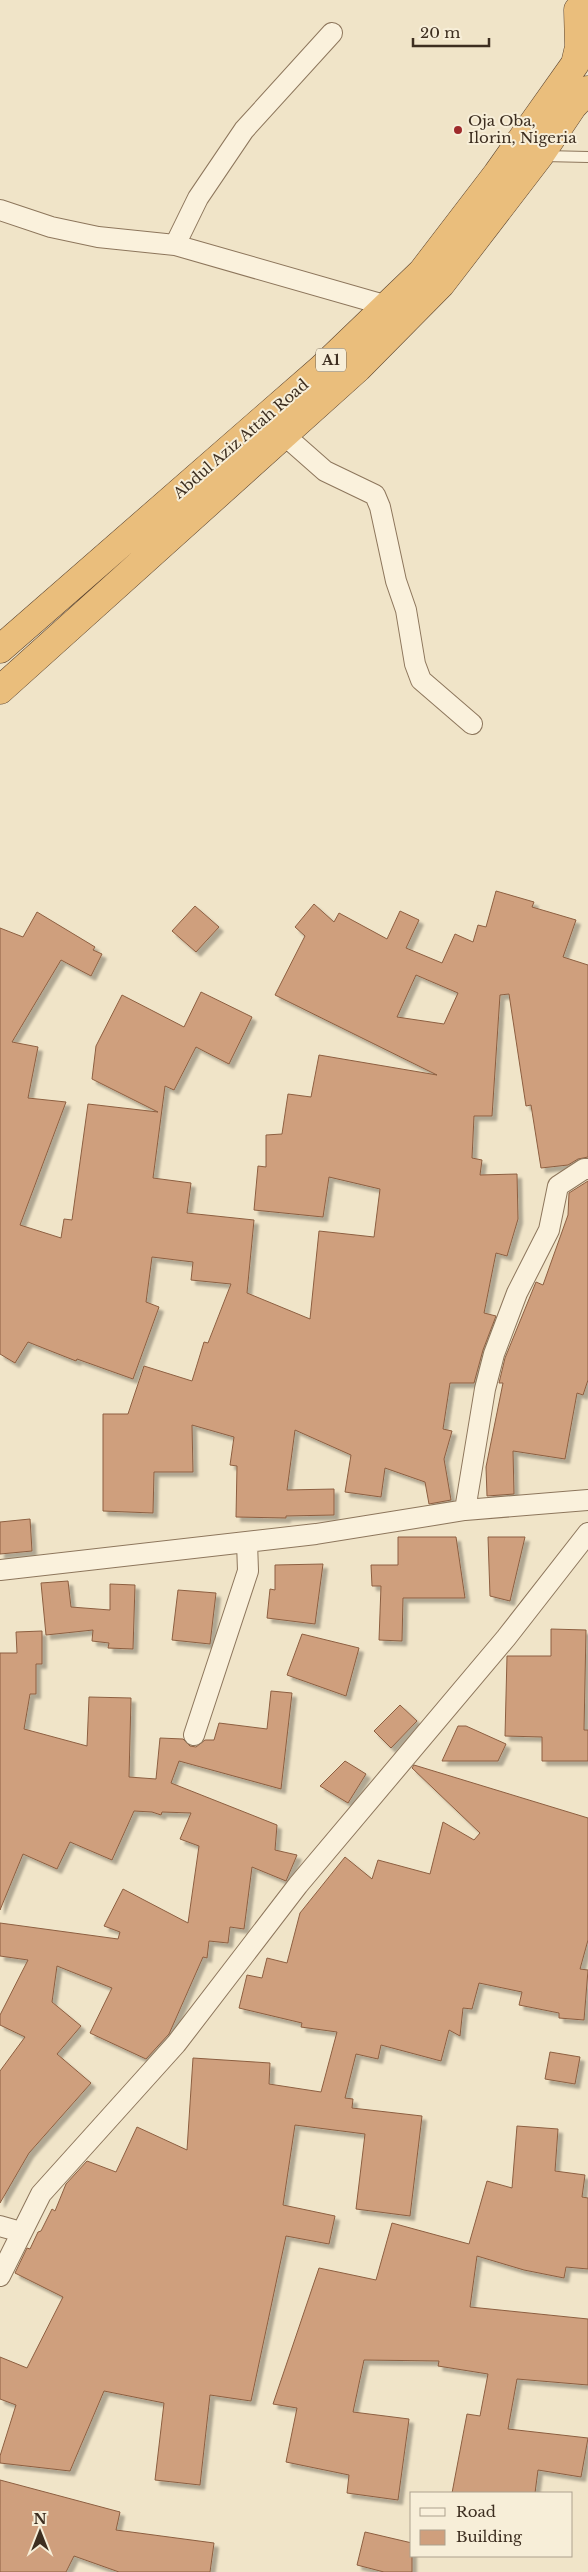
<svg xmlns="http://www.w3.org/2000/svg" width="588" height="2572" font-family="'Libre Baskerville',serif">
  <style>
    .building { fill: #cf9f7d; stroke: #8d5f41; fill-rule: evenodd; filter: url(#shadow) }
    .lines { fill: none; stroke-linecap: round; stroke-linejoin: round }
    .service-casing { stroke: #8d765c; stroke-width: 12 }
    .minor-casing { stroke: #8d765c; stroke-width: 22 }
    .trunk-casing { stroke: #5b4430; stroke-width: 29 }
    .service { stroke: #faf1dc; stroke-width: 10 }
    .minor { stroke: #faf1dc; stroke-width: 20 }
    .trunk { stroke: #eabe7c; stroke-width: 28 }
    .poi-dot { fill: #9e2a2b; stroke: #f7eed8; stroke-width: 2 }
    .labels { text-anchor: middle; stroke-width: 4; stroke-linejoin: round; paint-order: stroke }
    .shield { fill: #f7eed8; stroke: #756857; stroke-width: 1 }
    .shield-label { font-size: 14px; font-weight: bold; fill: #3d2e20 }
    .poi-label { font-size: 15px; fill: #3d2e20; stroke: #f7eed8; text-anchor: start }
    .street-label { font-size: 15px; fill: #3d2e20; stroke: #f7eed8 }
  </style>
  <defs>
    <filter id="shadow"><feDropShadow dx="4.5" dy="4.5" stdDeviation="1" flood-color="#0004"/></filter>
  </defs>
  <rect width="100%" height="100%" fill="#f0e4c8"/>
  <path class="building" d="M496 891 534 902 532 907 576 920 563 957 588 965V1157L578 1159 568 1165 541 1168 531 1105 526 1106 509 994 500 995 492 1116H474L472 1158 482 1160 480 1175 517 1174 518 1219 507 1256 496 1253 484 1313 496 1316 483 1350 474 1383H450L443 1429 452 1431 444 1459 451 1500 429 1504 425 1482 385 1468 381 1497 345 1492 351 1455 295 1430 287 1490 334 1489V1515L286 1516V1518L236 1517 237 1466 230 1465 234 1437 192 1425 193 1472H154L153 1513 103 1511V1414H128L144 1366 192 1381 204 1342 208 1343 231 1284 191 1280 193 1262 152 1257 146 1302 159 1307 133 1379 77 1359 76 1361 28 1342 15 1363 0 1354V928L23 937 37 912 95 947 93 950 102 954 91 976 61 960 12 1042 38 1047 28 1098 66 1102 20 1225 61 1238 64 1219 72 1220 88 1104 158 1112 92 1079 96 1046 122 995 184 1027 201 992 252 1017 229 1064 196 1047 174 1090 165 1086 153 1178 191 1183 187 1213 254 1220 247 1293 310 1319 319 1231 374 1237 380 1189 329 1177 323 1217 254 1210 258 1166 266 1167V1135L282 1134 288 1094 311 1097 319 1055 437 1075 275 995 305 936 295 927 314 904 334 922 339 913 387 939 400 911 419 920 406 948 442 963 455 934 473 942 478 925 486 927ZM416 975 458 993 444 1024 397 1017Z
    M195 906 219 927 196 952 172 931Z
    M588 1181V1380L583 1395 577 1393 565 1459 513 1451 514 1494 487 1496 486 1467 503 1383H499L505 1358 536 1282 543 1285 568 1215 569 1193Z
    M30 1519 32 1551 0 1554V1522Z
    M398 1537H456L465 1598H403L402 1641 379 1640 381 1586H372L371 1565H398Z
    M488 1537H525L510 1601 490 1596Z
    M323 1564 315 1624 267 1618 270 1589 275 1590V1565Z
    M68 1581 71 1607 110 1610V1584L135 1585 133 1649 108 1648 109 1643 92 1641 93 1630 46 1635 41 1583Z
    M178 1590 216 1593 210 1644 172 1640Z
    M551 1629 586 1630 584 1730H588V1761H542V1737L505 1736 507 1656H551Z
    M42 1631V1664H36V1694H30L24 1729 87 1746 89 1697 131 1698 129 1777 156 1779 160 1738 183 1739 190 1746 196 1747 205 1740H214L219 1723 267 1729 271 1691 292 1693 281 1789 179 1761 171 1783 277 1825 275 1850 297 1855 286 1881 252 1867 244 1929 230 1927 228 1943 209 1941 207 1958 203 1957 169 2034 146 2059 90 2033 112 1988 57 1966 52 2002 81 2026 57 2054 91 2083 29 2153 0 2203V2071L25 2037 0 2025V2015L28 1960 0 1956V1923L118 1939 120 1932 104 1926 123 1889 188 1923 199 1846 180 1839 191 1813 162 1812 161 1815 152 1812 134 1811 112 1860 70 1842 57 1869 23 1854 0 1910V1653H17L16 1632Z
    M302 1634 359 1648 346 1696 287 1675Z
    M400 1705 417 1721 391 1748 374 1731Z
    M458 1726H466L506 1744 498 1761H442Z
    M345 1761 366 1774 348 1803 320 1786Z
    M414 1765 588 1818V1940L580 1969 588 1970 584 2020 559 2018V2013L519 2005 522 1992 479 1983 472 2009 463 2008 460 2036 449 2030 441 2061 381 2045 378 2059 356 2054 345 2098 353 2099 352 2108 422 2116 410 2216 356 2209 365 2134 295 2125 283 2205 335 2216 329 2244 286 2236 251 2401 210 2395 200 2485 155 2480 164 2403 104 2391 70 2471 0 2463V2456L16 2405 0 2399V2357L27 2368 63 2297 15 2273 27 2248 30 2249 38 2232 41 2231 52 2209 55 2211 66 2184 87 2161 116 2172 137 2127 187 2150 193 2058 270 2063 269 2084 321 2092 337 2032 301 2027 302 2023 239 2008 247 1975 262 1978 267 1958 287 1963 300 1913 345 1857 372 1879 378 1860 430 1874 443 1822 474 1840 480 1833 412 1768Z
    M550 2052 580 2057 575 2084 545 2079Z
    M517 2126 558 2129 555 2171 585 2175 582 2197 588 2198V2269L566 2267 564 2278 524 2270 477 2256 470 2307 588 2319V2385L517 2379 508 2429 588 2438 581 2477 538 2470 535 2493H452L467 2414 480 2416 488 2374 438 2366 439 2361 364 2360 353 2412 409 2419 398 2500 347 2493 349 2475 286 2462 297 2408 273 2404 319 2268 376 2280 392 2223 469 2244 487 2181 512 2188Z
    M0 2480 120 2512 116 2530 214 2543 210 2572H119L74 2556 66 2572H0Z
    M365 2532 412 2543V2572H384L357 2565Z"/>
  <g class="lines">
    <defs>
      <path id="service" d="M544 156 588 157"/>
      <path id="minor" d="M0 210 51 227 98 237 175 245 388 306
        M175 245 198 198 244 130 332 33
        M283 434 325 471 375 495 380 507 396 581 406 610 415 664 421 680 472 724
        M465 1510 485 1389 494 1354 517 1293 549 1230 558 1186 584 1169H588
        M0 1570 316 1534 465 1510 588 1500
        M194 1735 248 1571 247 1542
        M0 2226 21 2232
        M0 2276 41 2194 176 2044 298 1885 506 1638 588 1533"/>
      <path id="trunk" d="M0 649 321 369 422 272 497 174 575 64 579 47 578 10
        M0 690 358 368 441 284 540 155 573 106 588 90"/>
    </defs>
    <use href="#service" class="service-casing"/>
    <use href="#minor" class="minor-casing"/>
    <use href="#trunk" class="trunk-casing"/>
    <use href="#service" class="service"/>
    <use href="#minor" class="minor"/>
    <use href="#trunk" class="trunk"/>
  </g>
  <circle class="poi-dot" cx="458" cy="130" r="5"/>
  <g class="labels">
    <rect class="shield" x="316" y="348.5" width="30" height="23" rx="4"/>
    <g class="shield-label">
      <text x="331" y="365">A1</text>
    </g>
    <g class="poi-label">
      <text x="468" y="126">Oja Oba,<tspan x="468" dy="17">Ilorin, Nigeria</tspan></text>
    </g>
    <g class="street-label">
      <text transform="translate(241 439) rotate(-41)" y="5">Abdul Aziz Attah Road</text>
    </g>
  </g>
  <rect x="410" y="2492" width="162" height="65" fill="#f7eed8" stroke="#ada18e"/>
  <rect x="420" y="2508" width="25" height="8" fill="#faf1dc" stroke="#ada18e"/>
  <text x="456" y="2517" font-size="15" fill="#3d2e20">Road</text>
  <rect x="420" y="2530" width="25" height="15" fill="#cf9f7d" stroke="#ada18e"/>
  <text x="456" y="2542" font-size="15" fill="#3d2e20">Building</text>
  <g transform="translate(40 2532)" stroke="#f7eed8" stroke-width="4" paint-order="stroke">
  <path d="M0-4L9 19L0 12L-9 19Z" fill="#3d2e20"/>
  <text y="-8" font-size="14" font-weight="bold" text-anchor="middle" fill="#3d2e20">N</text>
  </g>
  <path d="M413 38v8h76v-8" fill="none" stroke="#3d2e20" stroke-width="2.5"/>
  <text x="420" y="38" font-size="15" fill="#3d2e20" stroke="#f7eed8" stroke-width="4" paint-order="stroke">20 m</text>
</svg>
